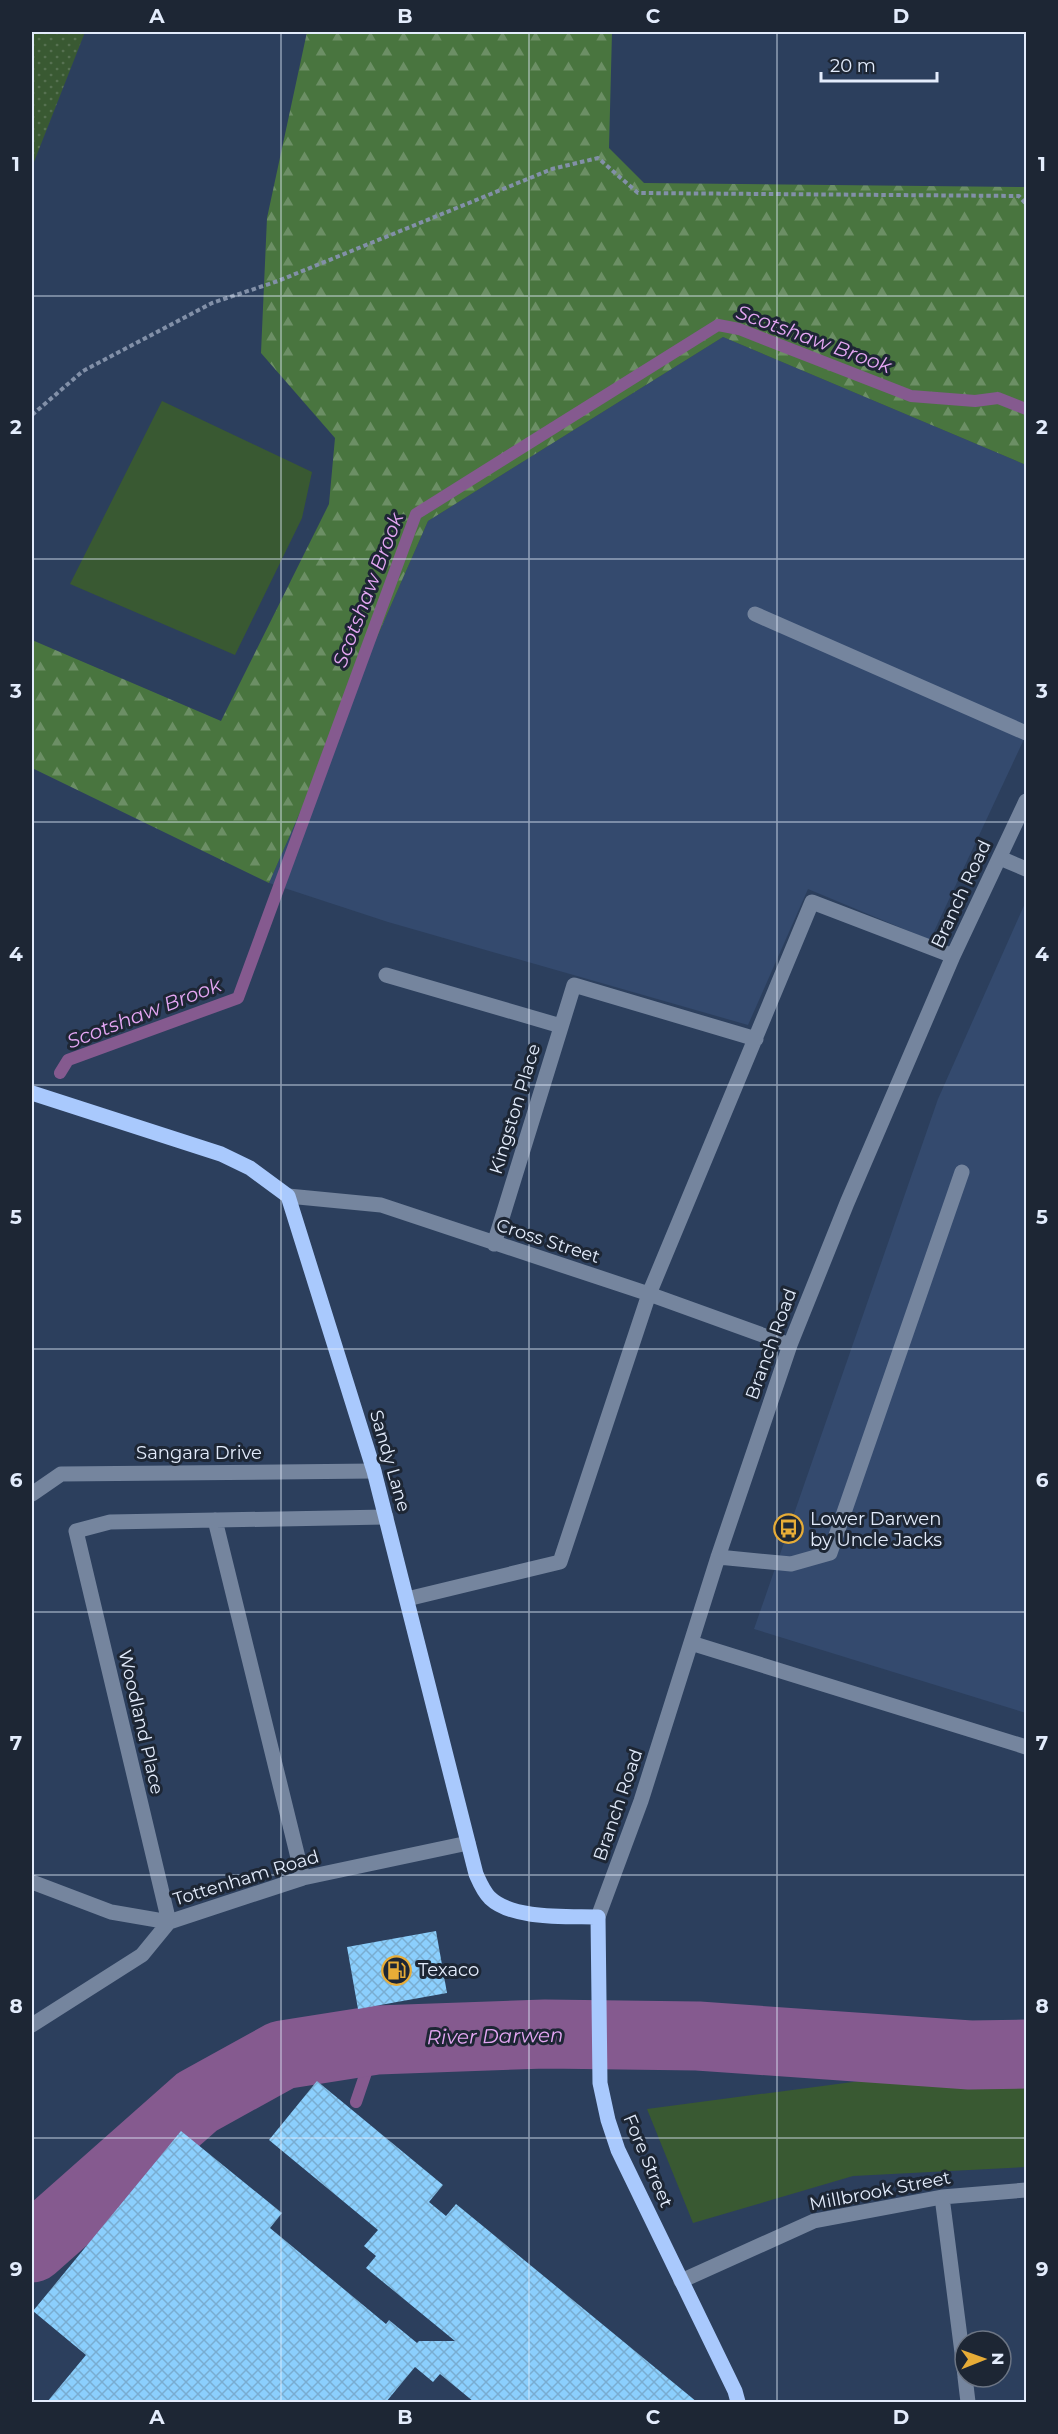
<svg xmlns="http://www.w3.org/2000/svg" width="1058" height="2434" font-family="Montserrat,sans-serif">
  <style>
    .built { fill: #344a6e }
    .forest { fill: url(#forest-firs) }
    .park { fill: url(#park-dots) }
    .garden { fill: #395932 }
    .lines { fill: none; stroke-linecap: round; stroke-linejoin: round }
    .stream { stroke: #855a8f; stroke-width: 12 }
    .river { stroke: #855a8f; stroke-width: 69 }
    .building { fill: url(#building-cross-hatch) }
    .path { stroke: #8290a8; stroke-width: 4; stroke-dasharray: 4.5 3; stroke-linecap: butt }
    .minor { stroke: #75859e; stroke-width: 15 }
    .major { stroke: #a9c9fd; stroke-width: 15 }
    .grid { fill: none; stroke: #e3ecfc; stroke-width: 1.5; stroke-opacity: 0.55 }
    .labels { text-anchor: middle; stroke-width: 6; stroke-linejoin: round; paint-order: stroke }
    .street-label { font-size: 18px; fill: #e3ecfc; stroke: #1d2634 }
    .poi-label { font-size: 18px; fill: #e3ecfc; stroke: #1d2634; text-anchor: start }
    .water-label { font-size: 20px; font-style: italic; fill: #e4a6f3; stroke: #1d2634 }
    .neatline { fill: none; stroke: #e3ecfc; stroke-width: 2 }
    .grid-label { font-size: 20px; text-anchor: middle; font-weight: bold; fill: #e3ecfc }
  </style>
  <defs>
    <pattern id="forest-firs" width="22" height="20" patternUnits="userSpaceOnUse" patternTransform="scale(1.5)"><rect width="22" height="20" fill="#49753f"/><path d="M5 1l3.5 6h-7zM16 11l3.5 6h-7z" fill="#6c8f65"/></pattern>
    <pattern id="park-dots" width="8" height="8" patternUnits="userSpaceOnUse" patternTransform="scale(1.5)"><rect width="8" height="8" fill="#395932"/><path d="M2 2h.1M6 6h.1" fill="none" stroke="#567151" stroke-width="1.8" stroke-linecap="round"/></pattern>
    <pattern id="building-cross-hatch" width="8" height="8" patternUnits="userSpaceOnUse" patternTransform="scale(1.5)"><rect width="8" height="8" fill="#8bcffd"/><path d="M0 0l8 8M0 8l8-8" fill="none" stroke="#79add1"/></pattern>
  </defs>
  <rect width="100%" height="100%" fill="#2c3f5d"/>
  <path class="built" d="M723 337 1026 465V735L930 940 808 889 748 1025 388 922 269 883 428 521Z
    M1026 901V1713L754 1629 938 1099Z"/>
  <path class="forest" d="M307 32H612L609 148 644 183 1026 187V465L723 337 428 521 269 883 32 768V640L221 721 329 504 335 438 261 353 267 218Z"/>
  <path class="park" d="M32 32H85L32 167Z"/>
  <path class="garden" d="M162 401 312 472 302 518 235 655 70 584Z
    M898 2076 1026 2084V2167L853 2176 693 2223 647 2109Z"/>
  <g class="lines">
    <path class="stream" d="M60 1073 68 1060 238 998 416 514 718 325 739 329 911 396 975 401 998 398 1026 409
      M356 2102 377 2040"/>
    <path class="river" d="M32 2248 197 2102 282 2055 377 2040 545 2034 698 2036 970 2055 1026 2054"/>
  </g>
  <path class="building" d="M436 1931 447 1993 358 2009 347 1947Z
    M317 2081 443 2185 429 2202 446 2216 456 2204 697 2402H474L440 2374 433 2382 415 2367 386 2402H47L86 2355 33 2311 181 2131 282 2213 270 2228 386 2324 389 2320 417 2343 419 2341H455L366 2268 376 2256 364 2246 378 2230 269 2140Z"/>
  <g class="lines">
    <path class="path" d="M32 415 83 371 212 303 278 281 552 169 598 158 638 193 1019 196 1026 204"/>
    <path class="minor" d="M755 614 1026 733
      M1000 858 1026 869
      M386 975 561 1026
      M288 1196 381 1205 649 1294 790 1345
      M494 1244 574 985 756 1039
      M32 1494 61 1474 374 1471
      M215 1520 303 1878
      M718 1557 791 1564 830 1553 962 1172
      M407 1599 560 1562 649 1294 812 902 953 956
      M691 1643 1026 1747
      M32 1882 111 1912 169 1922 76 1531 110 1522 386 1517
      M598 1917 641 1801 718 1557 790 1345 847 1203 953 956 1026 801
      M32 2025 142 1955 169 1922 303 1878 468 1843
      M942 2197 965 2376
      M681 2281 814 2221 942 2197 1026 2190
      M965 2377 968 2402"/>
    <path class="major" d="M32 1093 221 1154 250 1168 288 1196 374 1471 476 1874C480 1883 483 1891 490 1898 513 1920 568 1916 598 1917L600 2083 608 2120 618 2150 735 2391 738 2402"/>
  </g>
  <path class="grid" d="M281 32V2402M529 32V2402M777 32V2402M32 296H1026M32 559H1026M32 822H1026M32 1085H1026M32 1349H1026M32 1612H1026M32 1875H1026M32 2138H1026"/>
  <defs>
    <symbol id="bus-ring" viewBox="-11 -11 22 22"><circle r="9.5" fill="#1d2634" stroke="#e7ac37" stroke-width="1.5"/><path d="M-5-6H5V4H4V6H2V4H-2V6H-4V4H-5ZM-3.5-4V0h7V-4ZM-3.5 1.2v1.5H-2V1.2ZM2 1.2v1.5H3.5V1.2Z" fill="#e7ac37"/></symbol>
    <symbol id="fuel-ring" viewBox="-11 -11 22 22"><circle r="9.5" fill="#1d2634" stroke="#e7ac37" stroke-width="1.5"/><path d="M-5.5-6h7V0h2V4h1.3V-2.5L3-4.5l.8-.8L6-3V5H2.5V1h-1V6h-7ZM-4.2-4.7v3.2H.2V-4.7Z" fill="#e7ac37"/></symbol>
  </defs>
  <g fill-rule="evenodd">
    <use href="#bus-ring" x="772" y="1512" width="33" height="33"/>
    <use href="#fuel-ring" x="380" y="1954" width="33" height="33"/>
  </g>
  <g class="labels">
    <g class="street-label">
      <text transform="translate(961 894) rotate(-65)" y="6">Branch Road</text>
      <text transform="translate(515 1109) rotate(-73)" y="6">Kingston Place</text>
      <text transform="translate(548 1241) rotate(18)" y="6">Cross Street</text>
      <text transform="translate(771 1344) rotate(-70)" y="6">Branch Road</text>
      <text x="199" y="1459">Sangara Drive</text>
      <text transform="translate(390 1461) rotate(74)" y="6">Sandy Lane</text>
      <text transform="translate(141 1722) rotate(77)" y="6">Woodland Place</text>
      <text transform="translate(618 1805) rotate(-71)" y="6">Branch Road</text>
      <text transform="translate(246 1878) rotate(-17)" y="6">Tottenham Road</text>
      <text transform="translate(648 2161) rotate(67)" y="6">Fore Street</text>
      <text transform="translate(880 2191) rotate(-11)" y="6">Millbrook Street</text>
    </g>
    <g class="poi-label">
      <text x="810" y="1525">Lower Darwen<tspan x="810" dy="21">by Uncle Jacks</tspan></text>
      <text x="418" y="1976">Texaco</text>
    </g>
    <g class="water-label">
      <text transform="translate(814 339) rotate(20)" y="7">Scotshaw Brook</text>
      <text transform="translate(368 590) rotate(-69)" y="7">Scotshaw Brook</text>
      <text transform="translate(144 1013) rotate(-21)" y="7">Scotshaw Brook</text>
      <text transform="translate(495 2036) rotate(-1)" y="7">River Darwen</text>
    </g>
  </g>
  <rect width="1058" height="2434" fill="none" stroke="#1d2634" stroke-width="66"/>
  <g transform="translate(983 2359) rotate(89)"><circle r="28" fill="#1d2634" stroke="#6c7584" stroke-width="1.5"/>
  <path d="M0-4.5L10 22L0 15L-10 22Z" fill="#e7ac37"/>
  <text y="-9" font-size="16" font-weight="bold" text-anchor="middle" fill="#e3ecfc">N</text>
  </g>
  <path d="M821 72v9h116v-9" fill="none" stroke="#e3ecfc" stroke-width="3"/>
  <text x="830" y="72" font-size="18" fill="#e3ecfc" stroke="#1d2634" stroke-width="4.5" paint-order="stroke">20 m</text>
  <rect x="33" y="33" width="992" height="2368" class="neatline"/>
  <g class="grid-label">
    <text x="157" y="23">A</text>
    <text x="405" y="23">B</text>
    <text x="653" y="23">C</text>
    <text x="901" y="23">D</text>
    <text x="16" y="171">1</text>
    <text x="1042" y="171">1</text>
    <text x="16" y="434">2</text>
    <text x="1042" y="434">2</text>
    <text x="16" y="698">3</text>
    <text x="1042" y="698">3</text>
    <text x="16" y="961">4</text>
    <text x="1042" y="961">4</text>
    <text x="16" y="1224">5</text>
    <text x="1042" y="1224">5</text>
    <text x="16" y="1487">6</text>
    <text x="1042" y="1487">6</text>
    <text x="16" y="1750">7</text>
    <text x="1042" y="1750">7</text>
    <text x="16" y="2013">8</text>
    <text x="1042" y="2013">8</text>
    <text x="16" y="2276">9</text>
    <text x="1042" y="2276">9</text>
    <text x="157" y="2424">A</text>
    <text x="405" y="2424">B</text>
    <text x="653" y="2424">C</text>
    <text x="901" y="2424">D</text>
  </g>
</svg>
